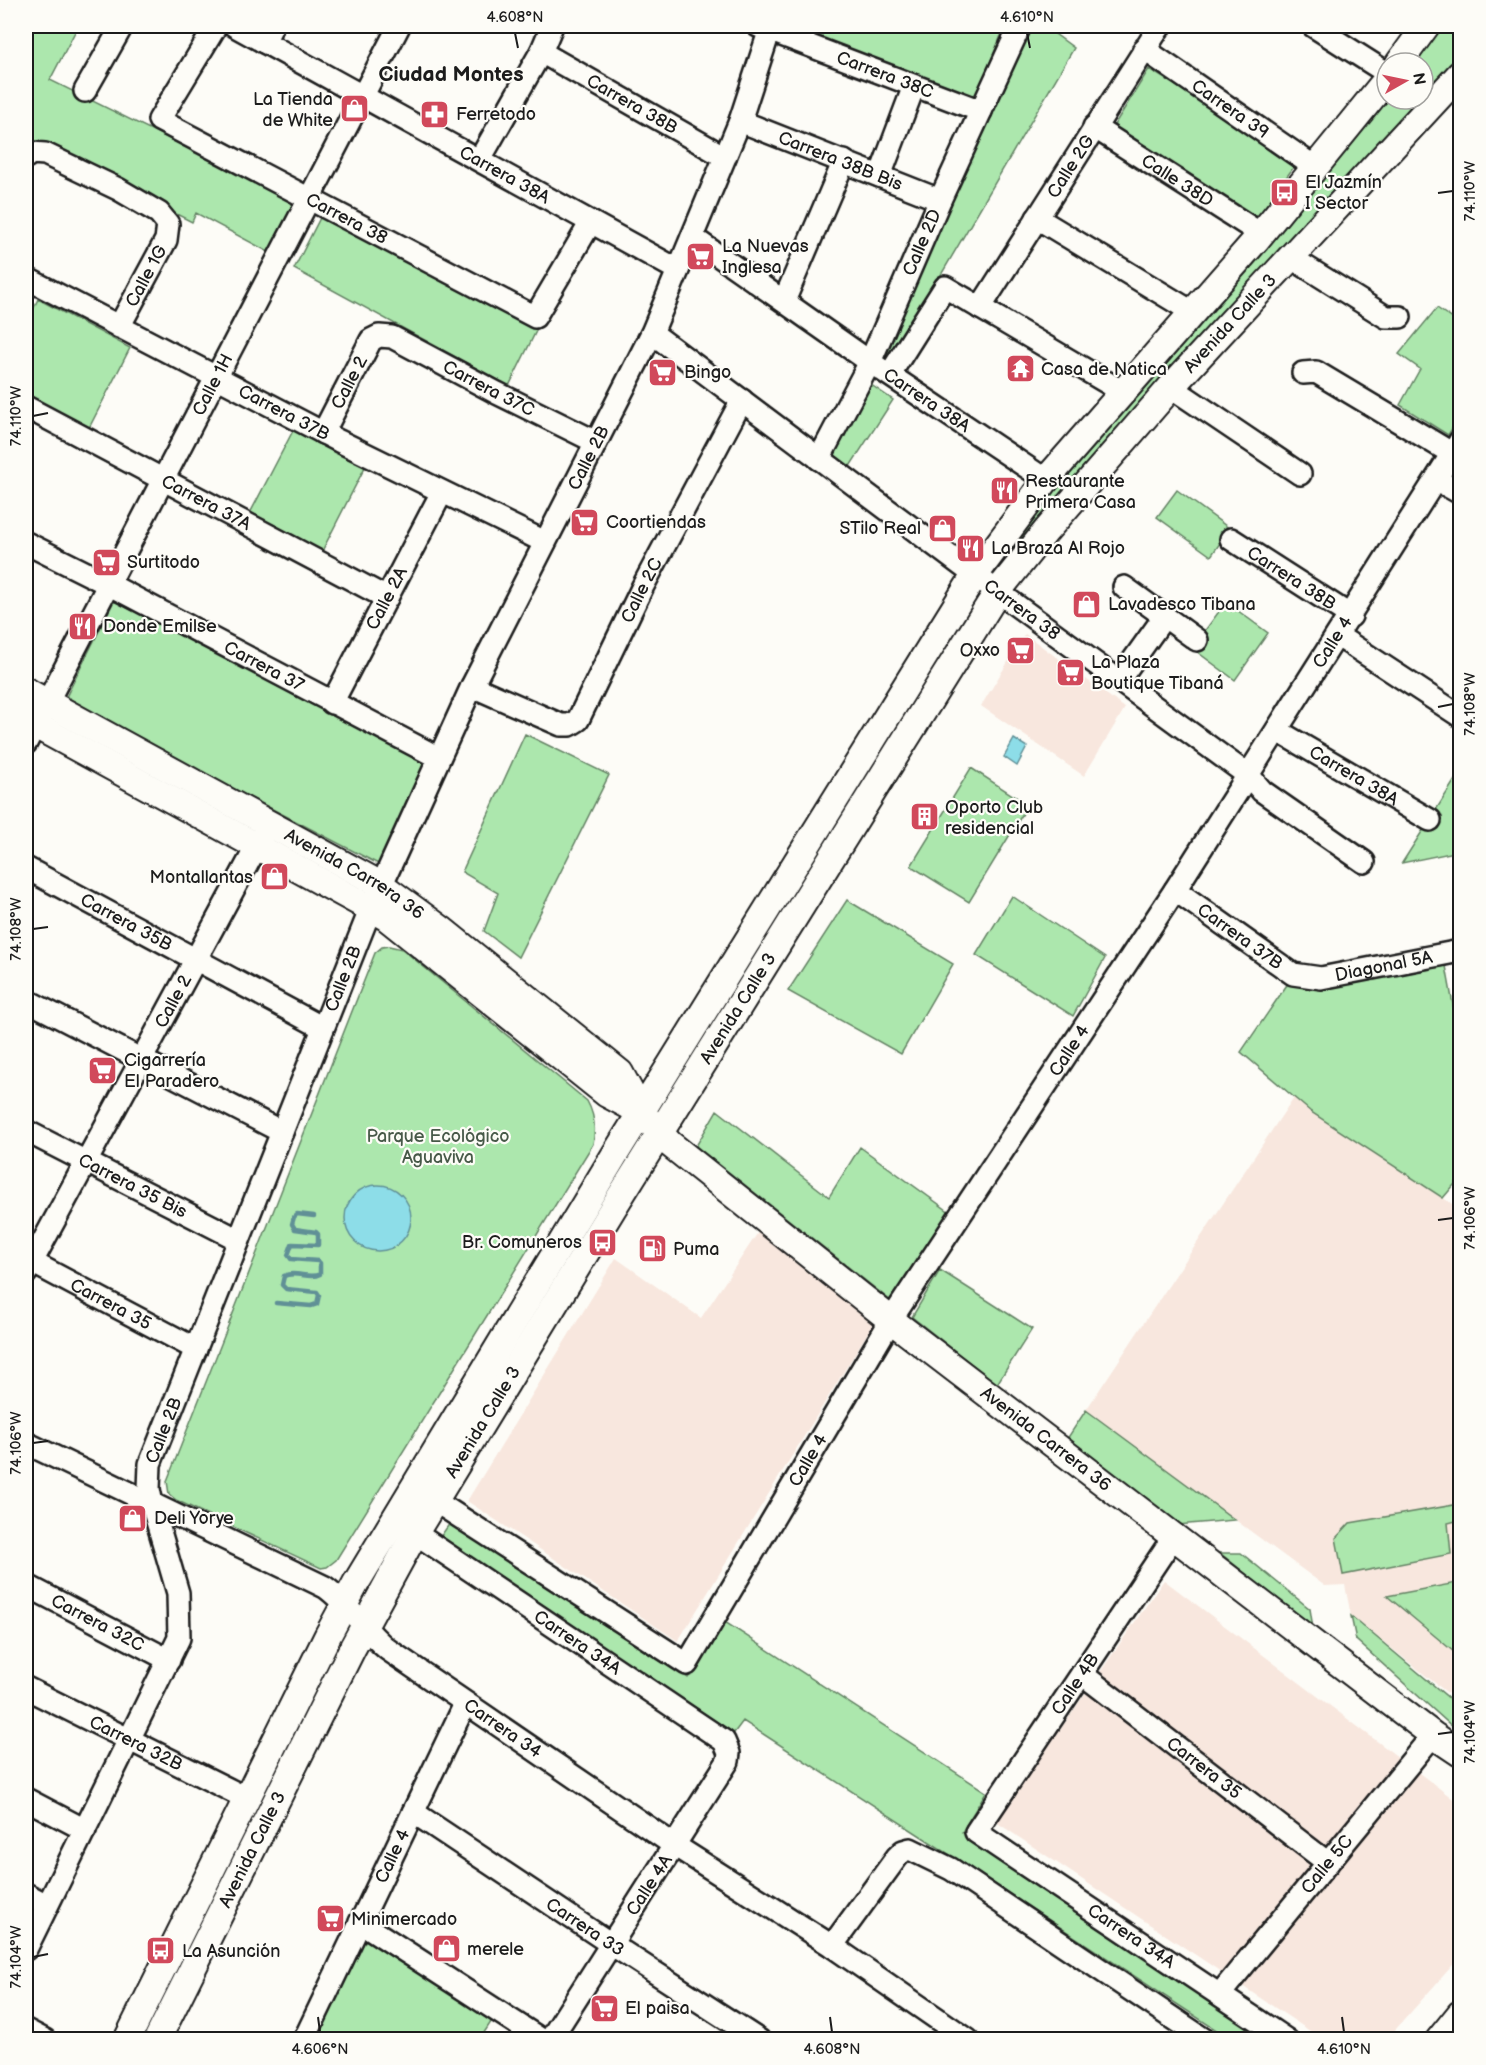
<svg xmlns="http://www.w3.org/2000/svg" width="1486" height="2065" font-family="'Balsamiq Sans',sans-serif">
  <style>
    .built { fill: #f8e7de }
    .green { fill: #ace7ad; stroke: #648264; stroke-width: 1.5 }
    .water { fill: #8ddde8; stroke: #609096; stroke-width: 1.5 }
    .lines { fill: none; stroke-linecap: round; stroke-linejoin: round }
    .stream { stroke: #609096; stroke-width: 4.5 }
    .minor-casing { stroke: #1c1c1c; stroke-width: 26 }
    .major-casing { stroke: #1c1c1c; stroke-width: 30 }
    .minor { stroke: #fdfcf7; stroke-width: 21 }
    .major { stroke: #fdfcf7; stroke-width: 26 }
    .ticks { fill: none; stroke: #1c1c1c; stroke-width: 2 }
    .labels { text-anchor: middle; stroke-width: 4.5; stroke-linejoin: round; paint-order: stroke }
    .street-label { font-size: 18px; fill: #1c1c1c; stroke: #fdfcf7 }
    .poi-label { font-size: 18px; fill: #1c1c1c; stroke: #fdfcf7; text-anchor: start }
    .park-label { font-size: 18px; fill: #475948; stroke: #fdfcf7 }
    .quarter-label { font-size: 21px; font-weight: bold; fill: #1c1c1c; stroke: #fdfcf7 }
    .neatline { fill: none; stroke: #1c1c1c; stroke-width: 2 }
    .ticks-label { font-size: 15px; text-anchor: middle; fill: #1c1c1c }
  </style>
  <rect width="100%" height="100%" fill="#fdfcf7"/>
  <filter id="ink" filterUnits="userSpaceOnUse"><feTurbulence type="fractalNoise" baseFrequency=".0167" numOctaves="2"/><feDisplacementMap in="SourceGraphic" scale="12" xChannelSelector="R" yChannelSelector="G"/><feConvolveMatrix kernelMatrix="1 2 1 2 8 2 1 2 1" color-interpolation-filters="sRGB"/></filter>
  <g filter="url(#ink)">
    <path class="built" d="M1025 634 1125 708 1084 776 981 706Z
      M1294 1097 1311 1112 1460 1209V1703L1351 1616 1345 1585 1325 1586 1086 1410Z
      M761 1228 875 1321 678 1641 467 1501 616 1258 701 1318Z
      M1164 1580 1460 1804V1957L1387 2039H1322L996 1822Z"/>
    <path class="green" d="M26 26H78L50 80 293 200 298 205 278 257 196 213 192 222 43 146 26 147Z
      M784 26H1005L975 99Z
      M1028 26H1044L1074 48 887 367 876 362Z
      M1438 26H1460V62C1450 73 1439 92 1423 85V63H1414Z
      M1149 69 1298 161 1255 221 1111 130Z
      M1387 99C1398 99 1403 106 1413 108L1005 568 994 561 1052 484Z
      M323 212 539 325 509 386 294 269Z
      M38 299 130 348 89 428 26 395V325Z
      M1437 308 1460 324V416L1448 435 1400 405 1420 369 1399 354Z
      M864 380 893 400 847 471 829 457Z
      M296 425 367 463 319 557 247 519Z
      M1177 490 1230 529 1211 556 1157 517Z
      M114 601 426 762 384 867 64 701Z
      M1226 602 1268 633 1235 680 1192 648Z
      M963 611 971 616 709 1034 702 1030Z
      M525 734 609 775 518 957 484 931 498 893 462 872Z
      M971 768 1028 805 969 902 911 866Z
      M1460 772V851L1402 863Z
      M1012 896 1105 958 1073 1016 976 955Z
      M847 900 953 964 901 1054 788 991Z
      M389 946 402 949 587 1101C595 1115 596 1128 593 1144L336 1560 327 1567 321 1568 176 1500 169 1494 167 1481 375 953 382 947Z
      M1446 966 1460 1043V1178L1443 1198 1311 1112 1241 1052 1291 979 1322 989Z
      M717 1110 829 1197 860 1147 951 1213 891 1301 696 1146Z
      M940 1270 1032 1329 997 1384 912 1317Z
      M1086 1410 1235 1520 1177 1525 1065 1442Z
      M1460 1504V1520L1448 1523 1451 1554 1343 1575 1336 1538 1350 1523Z
      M450 1523 688 1678 725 1622 986 1792 962 1832 1269 2039H1230L947 1853 743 1721 734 1733 438 1540Z
      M1220 1553H1241L1310 1609 1313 1628Z
      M1456 1583 1460 1603V1657L1387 1596Z
      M1351 1616 1451 1700 1455 1729 1356 1640Z
      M360 1930 493 2019 480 2039 321 2040 312 2035Z"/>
    <path class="water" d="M1014 739 1027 747 1017 766 1004 757Z
      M345 1218a33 33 0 1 1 66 0a33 33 0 1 1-66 0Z"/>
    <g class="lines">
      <path class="stream" d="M276 1303 311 1306 317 1304 319 1295 317 1292 286 1289 282 1285 284 1276C295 1270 309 1280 320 1274V1263L318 1261 291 1259 288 1255 292 1244 318 1245V1234L316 1232 295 1229 292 1224 294 1217 297 1214 314 1216"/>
      <defs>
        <g id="minor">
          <path id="s1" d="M216 26 159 120 535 317 591 222"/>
          <path id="s2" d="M235 26 678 270"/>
          <path id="s3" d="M758 26 981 111"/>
          <path d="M1313 26 1387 73"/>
          <path d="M264 42 272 26"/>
          <path id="s4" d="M1144 49 1316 168"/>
          <path id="s5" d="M541 52 725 157"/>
          <path d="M85 91 122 26"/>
          <path id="s6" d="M740 121 940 200"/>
          <path id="s7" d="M1094 127 1261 234"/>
          <path d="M26 157 31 153 45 154 118 189 159 213 168 224 166 240 119 327"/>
          <path d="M480 159 541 52 552 26"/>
          <path d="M880 176 914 86"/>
          <path d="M1037 218 1194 313"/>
          <path id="s8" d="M692 237 870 362 1046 480"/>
          <path d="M1290 257 1386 317H1400"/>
          <path id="s9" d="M26 278 339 441 545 542"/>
          <path d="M784 301 844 161"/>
          <path id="s10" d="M980 308 1160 26"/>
          <path id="s11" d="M652 333 964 567 1249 776 1262 791 1364 862"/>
          <path d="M1303 373 1316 372 1453 454"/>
          <path d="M890 374 945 287 1123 392"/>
          <path d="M1171 387 1300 474"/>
          <path id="s12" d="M26 407 387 598"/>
          <path id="s13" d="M323 433 371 340 379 336 392 337 497 393 596 442"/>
          <path id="s14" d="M819 459 870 362 940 200 1020 26"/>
          <path d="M1437 480 1460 493"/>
          <path id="s15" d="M1231 539 1351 616"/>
          <path id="s16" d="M26 543 108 584 439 758"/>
          <path d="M1124 587 1197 640"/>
          <path d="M1338 636 1460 716"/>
          <path d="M1119 680 1164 617"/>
          <path id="s17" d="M472 686 561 725H570L578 720 643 586 742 400"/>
          <path id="s18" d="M332 703 442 492"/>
          <path id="s19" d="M1278 731 1430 820"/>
          <path id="s20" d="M26 743 399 26"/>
          <path id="s21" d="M26 868 323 1028"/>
          <path id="s22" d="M1175 890 1293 974 1321 978 1460 951"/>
          <path d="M26 1000 282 1132"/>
          <path id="s23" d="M26 1131 239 1240"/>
          <path id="s24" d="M26 1259 196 1349"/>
          <path id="s25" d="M26 1273 264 833"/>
          <path id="s26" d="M26 1443 325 1587C349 1604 364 1630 387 1649L674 1845 832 1946 968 2040"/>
          <path id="s27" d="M435 1501 687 1664 891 1320 1175 890 1460 441"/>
          <path id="s28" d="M415 1533 724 1741 729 1753 728 1761 550 2040"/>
          <path id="s29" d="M1174 1536 976 1832 1287 2040"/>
          <path id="s30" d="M26 1585 169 1660"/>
          <path id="s31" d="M1082 1674 1328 1863"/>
          <path id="s32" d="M26 1688 246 1798"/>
          <path d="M26 1799 85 1830"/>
          <path id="s33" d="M413 1812 611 1944 759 2040"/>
          <path d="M26 1894 47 1905"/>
          <path d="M360 1922 542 2040"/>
          <path d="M832 1946 897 1857 903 1851 910 1849 951 1869 1205 2040"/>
          <path id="s34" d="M26 1949 179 1638 178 1593 152 1504 149 1489 150 1464 371 908 472 686 652 333 740 121 771 26"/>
          <path id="s35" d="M1220 1994 1433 1735"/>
          <path d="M26 2030 45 2040"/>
          <path id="s36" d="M304 2040 465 1704"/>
        </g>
        <g id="major">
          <path d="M1399 63 1426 26"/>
          <path id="s37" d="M26 691 381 885 441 929 620 1073 641 1112 670 1144 891 1320 1433 1735 1460 1753"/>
          <path d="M26 720 386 917 607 1094 641 1112"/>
          <path d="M127 2040 328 1635 356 1583 617 1151 975 575 1046 480 1256 240 1387 79"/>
          <path id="s38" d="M157 2040 353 1647 415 1533 613 1208 998 591 1046 531 1171 387 1460 74"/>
          <path d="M1439 2040 1460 2014"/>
        </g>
      </defs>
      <use href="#minor" class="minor-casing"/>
      <use href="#major" class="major-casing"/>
      <use href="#minor" class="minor"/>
      <use href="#major" class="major"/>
    </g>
  </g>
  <path class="ticks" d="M515 33 518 48M1027 33 1030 48M1438 193 1453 191M33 416 48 413M1438 707 1453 704M33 929 48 927M1438 1220 1453 1218M33 1443 48 1441M1438 1734 1453 1732M33 1957 48 1954M318 2017 320 2032M830 2017 832 2032M1342 2017 1344 2032"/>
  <defs>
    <symbol id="shop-square" viewBox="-11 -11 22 22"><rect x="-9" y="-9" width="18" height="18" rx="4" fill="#d1495b" stroke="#fdfcf7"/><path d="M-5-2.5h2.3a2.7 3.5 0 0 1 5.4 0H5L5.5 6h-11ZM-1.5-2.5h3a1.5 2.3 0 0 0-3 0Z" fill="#fff"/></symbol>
    <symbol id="pharmacy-square" viewBox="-11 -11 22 22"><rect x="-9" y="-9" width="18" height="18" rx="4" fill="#d1495b" stroke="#fdfcf7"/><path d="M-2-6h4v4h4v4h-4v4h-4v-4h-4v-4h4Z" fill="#fff"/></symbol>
    <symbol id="bus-square" viewBox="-11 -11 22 22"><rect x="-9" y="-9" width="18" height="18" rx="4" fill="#d1495b" stroke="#fdfcf7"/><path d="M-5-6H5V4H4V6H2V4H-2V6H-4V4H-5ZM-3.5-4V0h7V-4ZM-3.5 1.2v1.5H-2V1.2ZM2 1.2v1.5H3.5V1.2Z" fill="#fff"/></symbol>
    <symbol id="supermarket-square" viewBox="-11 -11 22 22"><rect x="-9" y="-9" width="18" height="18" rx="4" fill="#d1495b" stroke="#fdfcf7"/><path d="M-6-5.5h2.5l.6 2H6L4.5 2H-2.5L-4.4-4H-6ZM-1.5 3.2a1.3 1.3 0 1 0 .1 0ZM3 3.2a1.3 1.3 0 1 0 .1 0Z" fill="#fff"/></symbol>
    <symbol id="temple-square" viewBox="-11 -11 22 22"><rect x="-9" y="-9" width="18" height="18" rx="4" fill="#d1495b" stroke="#fdfcf7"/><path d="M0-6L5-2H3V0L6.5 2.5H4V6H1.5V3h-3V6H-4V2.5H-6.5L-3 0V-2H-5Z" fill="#fff"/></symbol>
    <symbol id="restaurant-square" viewBox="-11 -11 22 22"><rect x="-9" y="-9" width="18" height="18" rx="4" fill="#d1495b" stroke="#fdfcf7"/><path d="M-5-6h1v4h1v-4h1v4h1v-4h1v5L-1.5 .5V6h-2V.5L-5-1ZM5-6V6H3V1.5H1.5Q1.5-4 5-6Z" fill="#fff"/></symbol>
    <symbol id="building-square" viewBox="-11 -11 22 22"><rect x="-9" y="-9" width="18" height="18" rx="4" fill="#d1495b" stroke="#fdfcf7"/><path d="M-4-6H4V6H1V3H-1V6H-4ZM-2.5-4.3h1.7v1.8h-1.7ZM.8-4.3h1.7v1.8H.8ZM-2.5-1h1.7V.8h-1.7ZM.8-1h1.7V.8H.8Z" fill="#fff"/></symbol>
    <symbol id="fuel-square" viewBox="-11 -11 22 22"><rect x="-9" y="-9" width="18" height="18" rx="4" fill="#d1495b" stroke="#fdfcf7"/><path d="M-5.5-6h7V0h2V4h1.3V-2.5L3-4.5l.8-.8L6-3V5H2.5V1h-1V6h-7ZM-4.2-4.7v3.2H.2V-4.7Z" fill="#fff"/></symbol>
  </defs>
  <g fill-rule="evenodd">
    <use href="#shop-square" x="338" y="92" width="33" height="33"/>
    <use href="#pharmacy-square" x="418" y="98" width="33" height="33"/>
    <use href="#bus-square" x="1268" y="176" width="33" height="33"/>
    <use href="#supermarket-square" x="684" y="240" width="33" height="33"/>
    <use href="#temple-square" x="1004" y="352" width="33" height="33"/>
    <use href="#supermarket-square" x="646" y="356" width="33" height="33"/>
    <use href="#restaurant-square" x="988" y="474" width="33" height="33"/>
    <use href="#supermarket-square" x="568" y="506" width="33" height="33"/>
    <use href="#shop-square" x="926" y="512" width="33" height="33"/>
    <use href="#restaurant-square" x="954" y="532" width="33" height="33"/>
    <use href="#supermarket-square" x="90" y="546" width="33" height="33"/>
    <use href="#shop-square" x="1070" y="588" width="33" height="33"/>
    <use href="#restaurant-square" x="66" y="610" width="33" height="33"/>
    <use href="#supermarket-square" x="1004" y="634" width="33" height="33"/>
    <use href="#supermarket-square" x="1054" y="656" width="33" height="33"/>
    <use href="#building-square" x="908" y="800" width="33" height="33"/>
    <use href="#shop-square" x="258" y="860" width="33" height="33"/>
    <use href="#supermarket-square" x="86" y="1054" width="33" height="33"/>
    <use href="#bus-square" x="586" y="1226" width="33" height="33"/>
    <use href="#fuel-square" x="636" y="1232" width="33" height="33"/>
    <use href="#shop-square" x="116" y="1502" width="33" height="33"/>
    <use href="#supermarket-square" x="314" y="1902" width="33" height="33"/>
    <use href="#shop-square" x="430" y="1932" width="33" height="33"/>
    <use href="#bus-square" x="144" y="1934" width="33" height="33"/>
    <use href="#supermarket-square" x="588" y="1992" width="33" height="33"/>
  </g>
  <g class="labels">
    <g class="street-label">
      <text dy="6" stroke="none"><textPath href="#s3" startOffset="136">Carrera 38C</textPath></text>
      <text dy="6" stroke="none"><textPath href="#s5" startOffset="105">Carrera 38B</textPath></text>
      <text dy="6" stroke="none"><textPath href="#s4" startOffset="105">Carrera 39</textPath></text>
      <text dy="6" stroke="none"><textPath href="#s6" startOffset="108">Carrera 38B Bis</textPath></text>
      <text dy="6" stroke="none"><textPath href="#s10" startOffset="168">Calle 2G</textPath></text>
      <text dy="6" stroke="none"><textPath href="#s2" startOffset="308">Carrera 38A</textPath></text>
      <text dy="6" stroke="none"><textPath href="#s7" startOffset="99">Calle 38D</textPath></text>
      <text dy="6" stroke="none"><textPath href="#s1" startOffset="322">Carrera 38</textPath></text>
      <text dy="6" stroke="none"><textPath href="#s14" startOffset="240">Calle 2D</textPath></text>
      <text transform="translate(146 276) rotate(-62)" y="6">Calle 1G</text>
      <text dy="6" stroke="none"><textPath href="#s38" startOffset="2031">Avenida Calle 3</textPath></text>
      <text dy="6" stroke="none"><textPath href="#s13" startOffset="57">Calle 2</textPath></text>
      <text dy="6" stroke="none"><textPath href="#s20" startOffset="404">Calle 1H</textPath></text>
      <text dy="6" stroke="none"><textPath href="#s13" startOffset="236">Carrera 37C</textPath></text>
      <text dy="6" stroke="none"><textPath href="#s8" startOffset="286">Carrera 38A</textPath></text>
      <text dy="6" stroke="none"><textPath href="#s9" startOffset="291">Carrera 37B</textPath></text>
      <text dy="6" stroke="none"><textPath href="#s34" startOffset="1623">Calle 2B</textPath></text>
      <text dy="6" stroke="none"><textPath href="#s12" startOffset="204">Carrera 37A</textPath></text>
      <text dy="6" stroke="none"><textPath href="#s15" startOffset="72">Carrera 38B</textPath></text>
      <text dy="6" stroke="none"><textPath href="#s17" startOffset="260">Calle 2C</textPath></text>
      <text dy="6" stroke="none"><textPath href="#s18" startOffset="118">Calle 2A</textPath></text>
      <text dy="6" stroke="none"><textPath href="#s11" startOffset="462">Carrera 38</textPath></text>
      <text dy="6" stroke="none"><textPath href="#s27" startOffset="1509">Calle 4</textPath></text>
      <text dy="6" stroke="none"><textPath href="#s16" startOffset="268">Carrera 37</textPath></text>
      <text dy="6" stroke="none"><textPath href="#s19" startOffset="88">Carrera 38A</textPath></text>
      <text dy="6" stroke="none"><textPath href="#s37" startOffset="376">Avenida Carrera 36</textPath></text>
      <text dy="6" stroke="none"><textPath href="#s21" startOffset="114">Carrera 35B</textPath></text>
      <text dy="6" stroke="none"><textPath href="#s22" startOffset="80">Carrera 37B</textPath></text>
      <text dy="6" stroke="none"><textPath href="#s22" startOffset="237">Diagonal 5A</textPath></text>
      <text dy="6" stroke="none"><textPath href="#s34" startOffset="1047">Calle 2B</textPath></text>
      <text dy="6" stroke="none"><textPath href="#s25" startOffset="309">Calle 2</textPath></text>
      <text dy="6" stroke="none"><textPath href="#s38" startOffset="1185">Avenida Calle 3</textPath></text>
      <text dy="6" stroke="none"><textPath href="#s27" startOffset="1023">Calle 4</textPath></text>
      <text dy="6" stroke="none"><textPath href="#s23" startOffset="120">Carrera 35 Bis</textPath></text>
      <text dy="6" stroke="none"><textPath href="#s24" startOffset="96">Carrera 35</textPath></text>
      <text dy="6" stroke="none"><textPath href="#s38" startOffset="699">Avenida Calle 3</textPath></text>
      <text dy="6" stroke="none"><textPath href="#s34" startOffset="561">Calle 2B</textPath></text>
      <text dy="6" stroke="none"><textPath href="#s37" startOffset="1274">Avenida Carrera 36</textPath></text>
      <text dy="6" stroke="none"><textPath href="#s27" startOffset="537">Calle 4</textPath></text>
      <text dy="6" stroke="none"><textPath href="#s30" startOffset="81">Carrera 32C</textPath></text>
      <text dy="6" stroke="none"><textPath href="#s28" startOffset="196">Carrera 34A</textPath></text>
      <text transform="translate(1075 1684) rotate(-56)" y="6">Calle 4B</text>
      <text dy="6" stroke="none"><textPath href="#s26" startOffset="560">Carrera 34</textPath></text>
      <text dy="6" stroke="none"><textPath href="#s32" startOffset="123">Carrera 32B</textPath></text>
      <text dy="6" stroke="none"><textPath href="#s31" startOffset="154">Carrera 35</textPath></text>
      <text dy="6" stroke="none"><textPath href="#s38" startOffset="213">Avenida Calle 3</textPath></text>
      <text dy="6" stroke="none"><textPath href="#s36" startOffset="204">Calle 4</textPath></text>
      <text dy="6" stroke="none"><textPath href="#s35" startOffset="168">Calle 5C</textPath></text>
      <text transform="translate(649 1885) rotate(-57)" y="6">Calle 4A</text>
      <text dy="6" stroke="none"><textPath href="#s33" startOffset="207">Carrera 33</textPath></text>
      <text dy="6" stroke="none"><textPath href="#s29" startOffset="543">Carrera 34A</textPath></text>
    </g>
    <g class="poi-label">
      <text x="333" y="105" text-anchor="end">La Tienda<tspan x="333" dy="21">de White</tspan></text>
      <text x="456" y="120">Ferretodo</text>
      <text x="1305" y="188">El Jazmín<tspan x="1305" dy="21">I Sector</tspan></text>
      <text x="722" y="252">La Nuevas<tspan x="722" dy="21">Inglesa</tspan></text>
      <text x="1041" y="375">Casa de Natica</text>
      <text x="684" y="378">Bingo</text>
      <text x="1025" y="487">Restaurante<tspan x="1025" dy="21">Primera Casa</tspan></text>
      <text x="606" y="528">Coortiendas</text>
      <text x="921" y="534" text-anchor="end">STilo Real</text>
      <text x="991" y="554">La Braza Al Rojo</text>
      <text x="127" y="568">Surtitodo</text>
      <text x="1108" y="610">Lavadesco Tibana</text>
      <text x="103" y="632">Donde Emilse</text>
      <text x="1000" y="656" text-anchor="end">Oxxo</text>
      <text x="1091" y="668">La Plaza<tspan x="1091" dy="21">Boutique Tibaná</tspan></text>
      <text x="945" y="813">Oporto Club<tspan x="945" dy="21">residencial</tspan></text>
      <text x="253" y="883" text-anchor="end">Montallantas</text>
      <text x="124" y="1066">Cigarrería<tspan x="124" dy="21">El Paradero</tspan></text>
      <text x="582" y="1248" text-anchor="end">Br. Comuneros</text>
      <text x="673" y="1255">Puma</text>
      <text x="154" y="1524">Deli Yorye</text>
      <text x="351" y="1925">Minimercado</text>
      <text x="467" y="1955">merele</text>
      <text x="182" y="1957">La Asunción</text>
      <text x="625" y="2014">El paisa</text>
    </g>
    <g class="park-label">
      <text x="438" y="1142">Parque Ecológico<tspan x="438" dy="21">Aguaviva</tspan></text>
    </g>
    <g class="quarter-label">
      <text x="451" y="81">Ciudad Montes</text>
    </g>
  </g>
  <rect width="1486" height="2065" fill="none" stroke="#fdfcf7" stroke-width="66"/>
  <g transform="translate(1405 81) rotate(81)"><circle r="28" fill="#fdfcf7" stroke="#a3a29f" stroke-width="1.5"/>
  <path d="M0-4.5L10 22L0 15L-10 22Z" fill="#d1495b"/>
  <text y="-9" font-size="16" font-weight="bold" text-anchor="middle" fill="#1c1c1c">N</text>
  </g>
  <rect x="33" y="33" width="1420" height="1999" class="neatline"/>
  <g class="ticks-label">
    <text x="515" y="22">4.608°N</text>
    <text x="1027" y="22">4.610°N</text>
    <text transform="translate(1470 191) rotate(-90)" y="5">74.110°W</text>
    <text transform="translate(16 416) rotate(-90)" y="5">74.110°W</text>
    <text transform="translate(1470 704) rotate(-90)" y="5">74.108°W</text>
    <text transform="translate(16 929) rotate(-90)" y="5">74.108°W</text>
    <text transform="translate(1470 1218) rotate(-90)" y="5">74.106°W</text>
    <text transform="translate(16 1443) rotate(-90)" y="5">74.106°W</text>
    <text transform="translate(1470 1732) rotate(-90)" y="5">74.104°W</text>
    <text transform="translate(16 1957) rotate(-90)" y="5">74.104°W</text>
    <text x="320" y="2054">4.606°N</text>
    <text x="832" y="2054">4.608°N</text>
    <text x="1344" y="2054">4.610°N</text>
  </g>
</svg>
